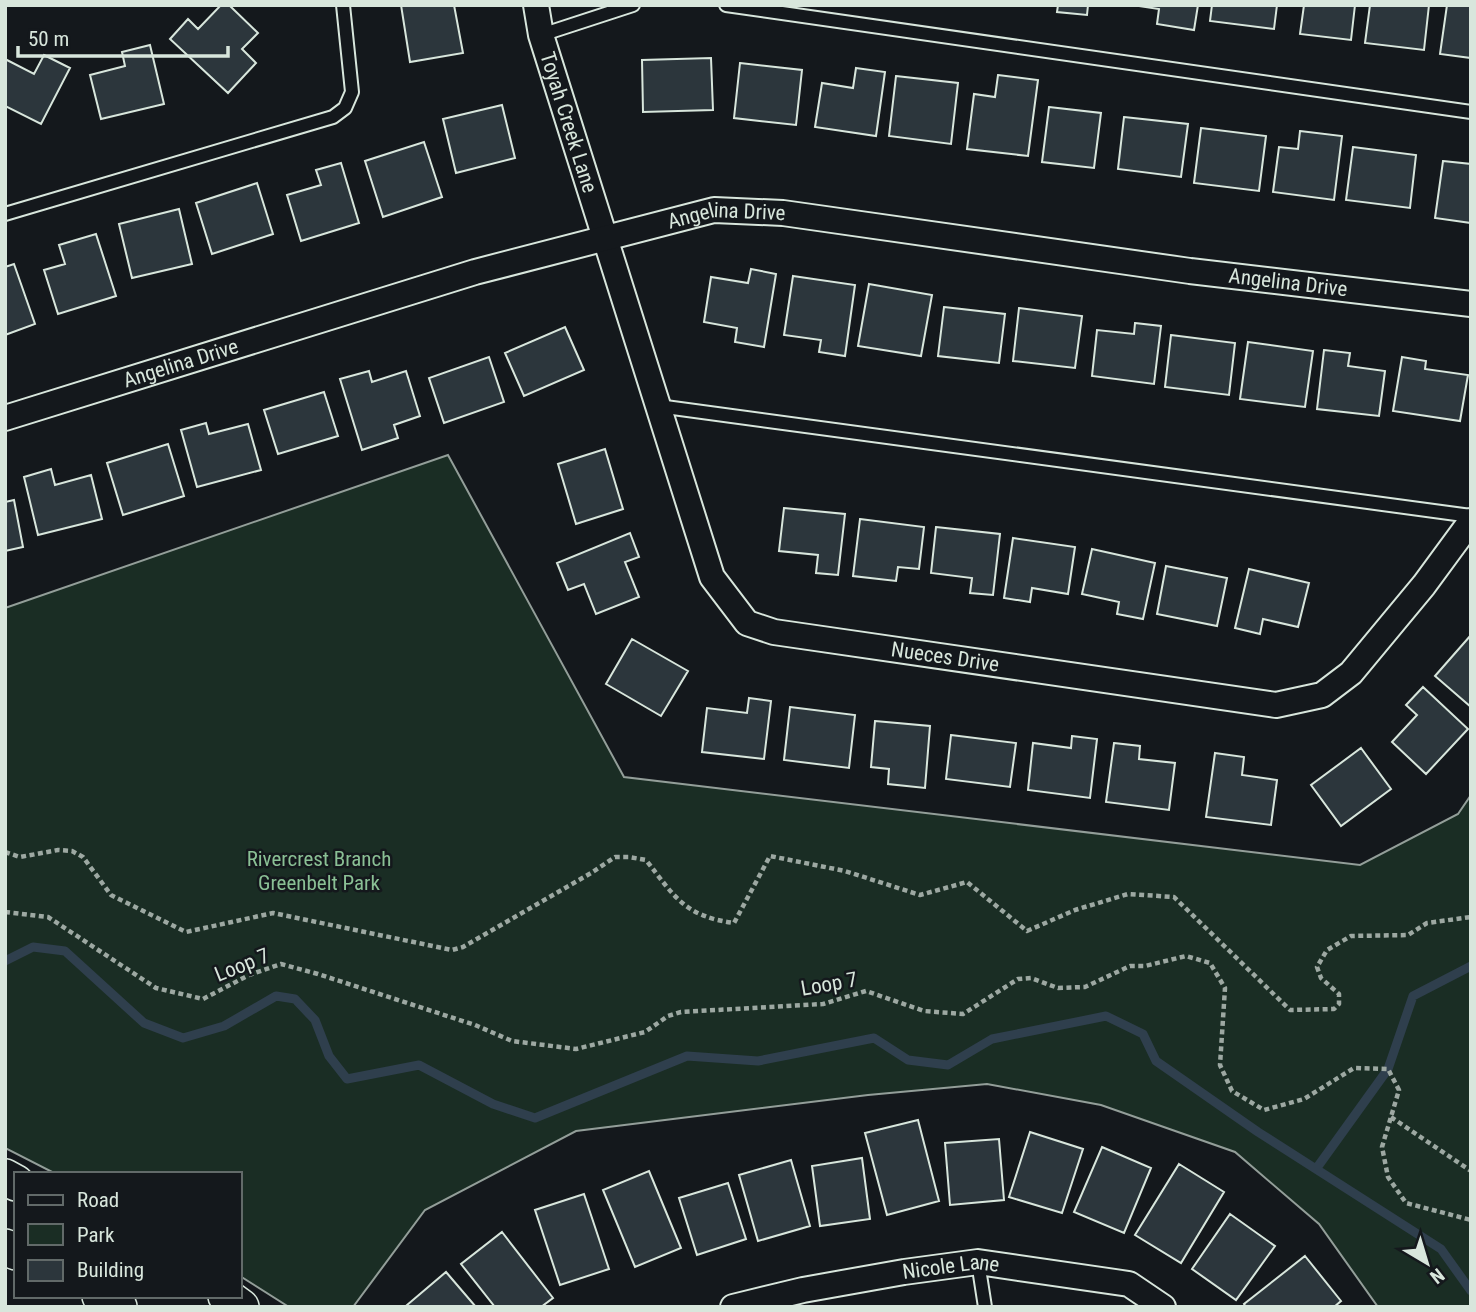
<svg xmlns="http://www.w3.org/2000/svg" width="1476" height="1312" font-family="'Roboto Condensed',sans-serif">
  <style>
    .green { fill: #1a2d24; stroke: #939e99; stroke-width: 2 }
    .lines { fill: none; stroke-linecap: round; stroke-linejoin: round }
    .stream { stroke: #2f3f4d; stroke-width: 9 }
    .building { fill: #2c363c; stroke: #d8e6dc; stroke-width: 2 }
    .service-casing { stroke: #d8e6dc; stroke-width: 16 }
    .minor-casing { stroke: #d8e6dc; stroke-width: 28 }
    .secondary-casing { stroke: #d8e6dc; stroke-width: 38 }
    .path { stroke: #9da8a2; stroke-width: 4.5; stroke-dasharray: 5 3.5; stroke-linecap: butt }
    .service { stroke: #14181c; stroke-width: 12 }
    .minor { stroke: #14181c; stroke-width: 24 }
    .secondary { stroke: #14181c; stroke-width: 35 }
    .labels { text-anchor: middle; stroke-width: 5; stroke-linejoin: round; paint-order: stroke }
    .street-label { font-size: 21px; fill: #d8e6dc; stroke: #14181c }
    .park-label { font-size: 21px; fill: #8ac095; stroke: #14181c }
  </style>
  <rect width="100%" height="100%" fill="#14181c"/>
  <path class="green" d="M448 455 624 777 1360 865 1458 814 1471 795V1307H1378L1319 1224 1235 1152 1101 1105 987 1084 868 1095 576 1131 425 1210 353 1307H289L240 1276V1174H56L5 1148V608Z"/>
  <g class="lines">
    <path class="stream" d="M5 961 33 947 65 951 144 1023 183 1038 224 1026 276 996 295 999 315 1020 329 1056 347 1079 419 1065 493 1104 535 1118 687 1056 758 1061 874 1038 908 1060 948 1065 992 1039 1106 1016 1143 1034 1156 1061 1258 1132 1441 1249 1471 1291
      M1316 1169 1388 1069 1413 996 1471 966"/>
  </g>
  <path class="building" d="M221 5H229L258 33 242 49 256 63 228 93 170 39 188 19 198 29Z
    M401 5H454L463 53 410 62Z
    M1058 5H1088L1087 15 1057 12Z
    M1198 5 1194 30 1157 24 1159 9 1139 6Z
    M1212 5H1277L1274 29 1210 21Z
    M1304 5H1355L1351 40 1300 34Z
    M1370 5H1429L1424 50 1365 43Z
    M1447 5H1471V58L1440 54Z
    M150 45 164 104 101 119 90 75 125 66 122 52Z
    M44 55 70 68 41 124 5 106V59L34 74Z
    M711 58 713 110 643 112 642 60Z
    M740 63 802 70 796 125 734 118Z
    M856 68 885 72 876 136 815 127 822 83 853 88Z
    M998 75 1038 80 1028 156 967 149 974 94 995 97Z
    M896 76 958 83 951 144 889 136Z
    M502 105 515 158 456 173 443 119Z
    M1049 107 1101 113 1094 168 1042 162Z
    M1124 117 1188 124 1181 177 1118 169Z
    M1201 128 1266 136 1259 191 1194 183Z
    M1300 131 1342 136 1334 200 1273 192 1279 147 1298 149Z
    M424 142 442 197 383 217 365 161Z
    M1353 147 1416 155 1410 208 1346 200Z
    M1443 161 1471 164V223L1435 218Z
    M341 163 359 223 301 241 287 195 321 185 316 170Z
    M257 183 273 234 212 254 196 203Z
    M179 209 192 264 132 278 119 224Z
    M96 234 116 296 58 314 44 270 65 264 59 245Z
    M14 264 35 324 5 335V267Z
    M751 269 776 274 764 347 735 342 737 328 704 322 711 277 748 283Z
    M793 276 855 285 845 356 819 352 821 340 784 335Z
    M869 284 932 295 921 356 858 346Z
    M944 307 1005 314 999 363 938 356Z
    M1019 308 1082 316 1075 368 1013 361Z
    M1135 323 1161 326 1154 384 1092 376 1097 330 1134 334Z
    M565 327 584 370 524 396 505 353Z
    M1171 335 1235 343 1229 395 1165 387Z
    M1248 342 1313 351 1305 407 1240 399Z
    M1324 350 1350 353 1348 366 1385 371 1379 416 1317 409Z
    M489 357 504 402 444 423 429 378Z
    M1402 357 1426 361 1425 369 1468 375 1460 421 1393 411Z
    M369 371 372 382 406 371 420 416 394 425 398 438 362 450 340 379Z
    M324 392 338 436 278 454 264 410Z
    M206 423 209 434 248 424 261 470 197 487 181 430Z
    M168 444 184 496 123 515 107 463Z
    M605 449 623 509 576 524 558 464Z
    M51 469 55 485 91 475 102 519 38 535 24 477Z
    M14 500 23 547 5 551V502Z
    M784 508 845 514 838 575 816 573 818 555 779 551Z
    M860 519 924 527 919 569 898 567 896 581 853 576Z
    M936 527 1000 534 993 595 970 593 972 578 931 573Z
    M630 533 639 557 625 562 639 597 596 614 584 584 568 590 557 563Z
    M1013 538 1075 547 1068 594 1032 588 1030 602 1004 598Z
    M1092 549 1155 563 1143 619 1117 614 1119 602 1082 594Z
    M1166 566 1227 578 1217 626 1157 614Z
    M1249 569 1309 583 1298 627 1263 619 1260 634 1235 628Z
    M1471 635V707L1435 676Z
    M632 639 688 671 661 716 606 684Z
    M1423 687 1468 729 1426 774 1392 742 1417 715 1406 705Z
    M749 698 771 701 764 759 702 752 707 708 747 713Z
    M790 707 855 715 849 768 784 760Z
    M875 721 930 726 925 788 888 784 889 769 871 767Z
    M951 735 1016 743 1010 787 946 779Z
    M1072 736 1097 739 1090 798 1028 790 1033 743 1071 748Z
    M1114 743 1140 746 1139 759 1175 763 1169 810 1106 802Z
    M1361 748 1391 789 1341 826 1311 785Z
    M1215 753 1244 757 1242 775 1277 780 1271 825 1206 817Z
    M918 1120 939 1201 887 1215 865 1133Z
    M1030 1132 1083 1149 1062 1213 1009 1197Z
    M999 1139 1004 1200 950 1205 945 1143Z
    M1102 1147 1151 1168 1124 1233 1074 1212Z
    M862 1158 870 1219 820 1226 812 1166Z
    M791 1160 810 1226 758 1241 739 1175Z
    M1179 1164 1224 1192 1181 1263 1135 1235Z
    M649 1171 681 1248 635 1267 603 1190Z
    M728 1183 746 1239 697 1255 679 1198Z
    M584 1194 609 1269 560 1285 535 1210Z
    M1230 1214 1275 1246 1236 1300 1192 1269Z
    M502 1232 553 1298 541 1307H495L461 1264Z
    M1305 1256 1341 1301 1334 1307H1246L1244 1304Z
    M446 1272 476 1307H409L407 1305Z"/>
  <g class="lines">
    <defs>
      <path id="service" d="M726 5 1471 112
        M541 35 633 5
        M5 214 333 117 345 108 352 92 343 5
        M658 406 1471 516
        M978 1262 985 1307"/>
      <g id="minor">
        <path id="s1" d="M536 5 541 35 712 577 747 623 774 632 1276 705 1322 695 1351 673 1424 585 1471 521"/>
        <path id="s2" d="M5 418 475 272 714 210 783 213 1190 271 1471 304"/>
        <path id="s3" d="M733 1307 803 1290 904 1272 978 1262 1129 1284 1163 1307"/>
      </g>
      <path id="secondary" d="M5 1177 16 1183
        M5 1247 16 1252
        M100 1296 119 1307
        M226 1296 241 1307"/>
    </defs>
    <use href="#service" class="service-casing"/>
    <use href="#minor" class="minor-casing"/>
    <use href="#secondary" class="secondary-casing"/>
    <path class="path" d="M5 852 20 857 58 850 72 851 83 857 111 895 186 932 273 913 452 950 463 947 591 873 615 857H629L646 860C675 897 684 916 734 923L770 856 845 871 920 895 967 882 1027 931 1075 910 1128 894 1174 897 1290 1010 1334 1009 1339 1004V994L1321 978 1317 967 1327 950 1351 936 1408 935 1427 923 1471 917
      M5 912 48 917 156 988 203 999 249 975 281 964 318 974 475 1025 512 1041 576 1049 645 1032 668 1016 681 1012 823 1004 866 991 924 1011 963 1014 1018 979 1031 978 1058 988 1085 987 1130 966H1145L1186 956 1210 963 1225 988 1220 1065 1232 1091 1264 1110 1304 1099 1354 1068 1388 1069 1399 1090 1382 1147 1388 1177 1406 1203 1471 1220
      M1391 1117 1471 1171"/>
    <use href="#service" class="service"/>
    <use href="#minor" class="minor"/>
    <use href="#secondary" class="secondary"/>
  </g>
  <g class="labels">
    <g class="street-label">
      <text dy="7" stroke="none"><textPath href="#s1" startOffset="122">Toyah Creek Lane</textPath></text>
      <text dy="7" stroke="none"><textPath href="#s2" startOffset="751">Angelina Drive</textPath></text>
      <text dy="7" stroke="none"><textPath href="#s2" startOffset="1318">Angelina Drive</textPath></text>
      <text dy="7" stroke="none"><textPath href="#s2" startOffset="184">Angelina Drive</textPath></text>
      <text dy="7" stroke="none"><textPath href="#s1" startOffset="858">Nueces Drive</textPath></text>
      <text transform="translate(242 965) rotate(-22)" y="7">Loop 7</text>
      <text transform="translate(829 984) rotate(-10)" y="7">Loop 7</text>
      <text dy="7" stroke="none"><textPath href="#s3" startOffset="222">Nicole Lane</textPath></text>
    </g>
    <g class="park-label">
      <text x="319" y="866">Rivercrest Branch<tspan x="319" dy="24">Greenbelt Park</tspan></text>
    </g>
  </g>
  <rect width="1476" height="1312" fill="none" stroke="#d8e6dc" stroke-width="14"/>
  <rect x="14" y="1172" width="228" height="126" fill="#14181c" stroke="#626a69" stroke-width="2"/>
  <rect x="28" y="1195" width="35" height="10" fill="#14181c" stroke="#626a69" stroke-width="2"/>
  <text x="77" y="1207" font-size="21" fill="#d8e6dc">Road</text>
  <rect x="28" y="1224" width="35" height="21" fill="#1a2d24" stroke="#626a69" stroke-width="2"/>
  <text x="77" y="1242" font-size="21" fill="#d8e6dc">Park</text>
  <rect x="28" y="1260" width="35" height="21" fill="#2c363c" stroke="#626a69" stroke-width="2"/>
  <text x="77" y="1277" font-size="21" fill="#d8e6dc">Building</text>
  <g transform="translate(1427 1263) rotate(142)" stroke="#14181c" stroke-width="5" paint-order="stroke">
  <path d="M0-5L12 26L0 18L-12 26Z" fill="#d8e6dc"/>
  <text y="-10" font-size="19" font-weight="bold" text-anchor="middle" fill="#d8e6dc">N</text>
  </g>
  <path d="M18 46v10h210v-10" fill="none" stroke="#d8e6dc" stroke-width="3.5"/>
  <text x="28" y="46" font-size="21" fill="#d8e6dc" stroke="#14181c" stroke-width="5" paint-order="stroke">50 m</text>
</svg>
